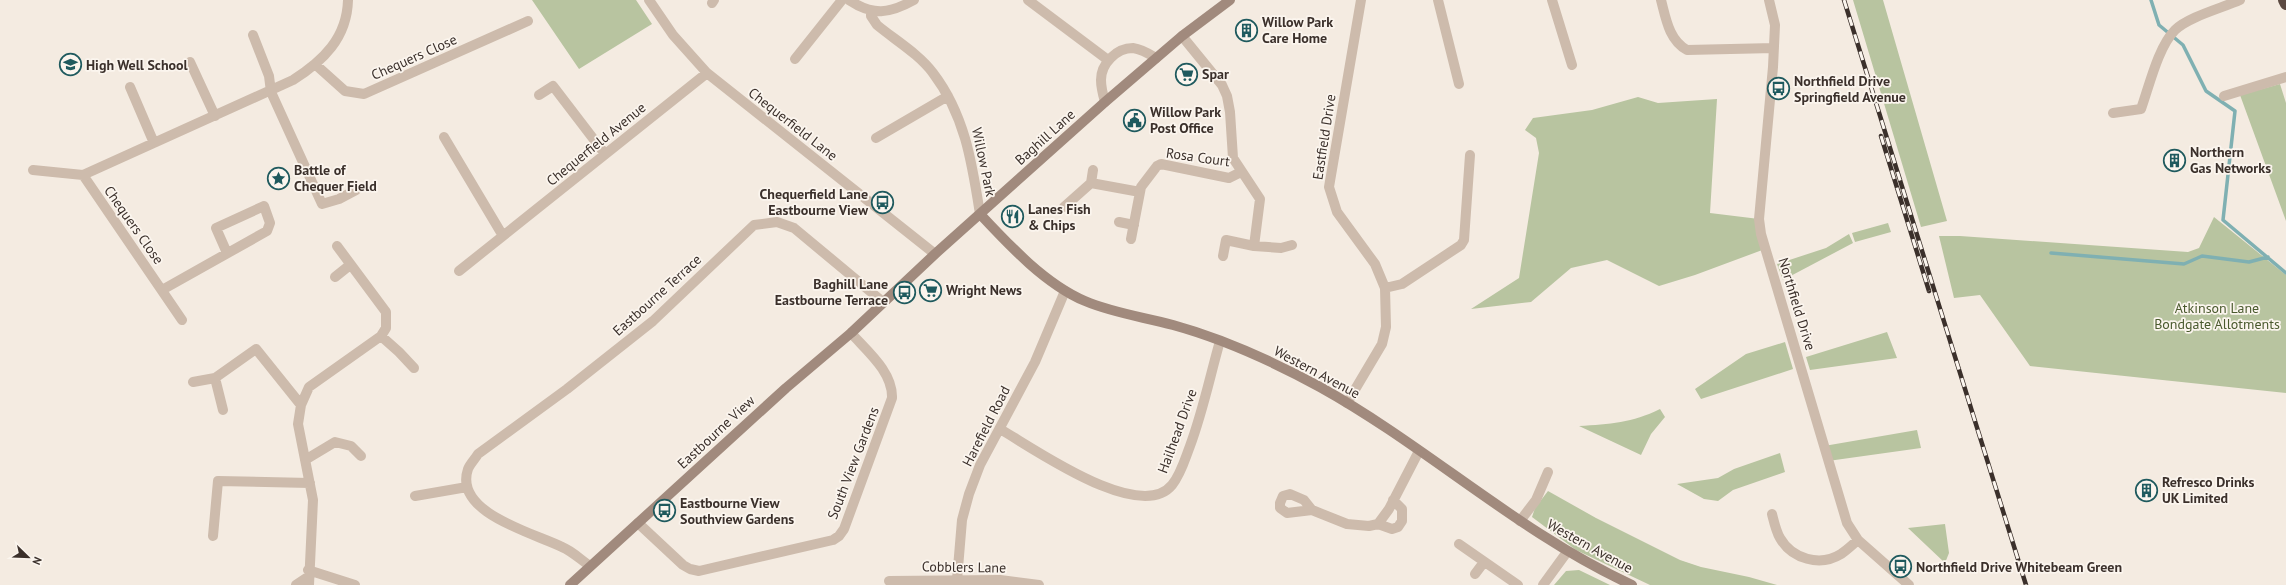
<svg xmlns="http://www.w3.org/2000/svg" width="2286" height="585" font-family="'PT Sans',sans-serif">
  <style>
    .green { fill: #b8c4a0 }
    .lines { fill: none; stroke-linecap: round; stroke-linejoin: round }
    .stream { stroke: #7fb0b2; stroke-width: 3.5 }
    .street { stroke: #cdbbac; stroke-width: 10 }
    .secondary { stroke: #a18a7d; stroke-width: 10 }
    .highway { stroke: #5c4a42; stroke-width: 12 }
    .rail-casing { stroke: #3b302b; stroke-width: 4.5 }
    .rail { stroke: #fbf5ee; stroke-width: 3; stroke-dasharray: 9; stroke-linecap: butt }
    .labels { text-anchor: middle; stroke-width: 3.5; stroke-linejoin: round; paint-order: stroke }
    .poi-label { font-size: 14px; font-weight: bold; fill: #3b302b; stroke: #fbf5ee; text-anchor: start }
    .street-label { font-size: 14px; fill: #3b302b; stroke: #fbf5ee }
    .park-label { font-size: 14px; fill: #4a5a2e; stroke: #fbf5ee }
  </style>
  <rect width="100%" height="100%" fill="#f4ebe1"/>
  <path class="green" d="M532 0H636L652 24 579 69Z
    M1853 0H1883L1947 221 1921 227Z
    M2280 84 2286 103V221L2240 95Z
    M1638 97 1658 103 1717 99 1710 213 1759 219 1765 249 1695 275 1659 286 1607 260 1571 268 1531 302 1471 309 1519 278 1539 153 1536 138 1525 130 1533 118 1592 110Z
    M2214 217 2286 275V393L2030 366 1980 295 1954 298 1939 236H1960L2188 252 2199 248Z
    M1888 223 1891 232 1855 242 1852 233Z
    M1849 234 1853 243 1783 280 1777 264 1826 248Z
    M1887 332 1897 358 1810 370 1806 357Z
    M1785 342 1793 369 1701 399 1695 389 1746 354Z
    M1660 409 1665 417 1651 434 1641 455 1579 426C1610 424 1632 423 1660 409Z
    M1917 430 1921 448 1828 461 1824 446Z
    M1780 453 1785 472 1733 490 1718 501 1704 499 1677 484 1718 478 1734 469Z
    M1548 491 1596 518 1680 560 1701 567 1749 577 1777 585H1650L1576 550 1532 517 1535 508Z
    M1945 524 1949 553 1945 563 1908 528Z
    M1579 570 1610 585H1554L1566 571Z"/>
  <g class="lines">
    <path class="stream" d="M2151 0 2159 25 2183 45 2206 91 2235 111 2223 220 2286 273
      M2051 253 2184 264 2202 256 2249 262 2268 257"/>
    <path class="street" d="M649 0 673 35 707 73 935 254
      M849 0C873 16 889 14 914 0
      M1028 0 1108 60
      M1438 0 1459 84
      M1552 0 1572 65
      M1661 0C1666 19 1669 40 1687 50L1774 48
      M1769 0 1775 25 1773 67 1759 219 1761 234 1847 523 1858 540 1909 585
      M712 3 714 0
      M871 11V16L877 25C895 40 919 54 933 73 965 115 972 163 980 214
      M253 35 269 76 271 92 322 204 339 199 356 190
      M1182 36 1222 85 1227 96 1230 112 1233 158 1260 199 1254 246 1281 248 1292 245
      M795 59 842 0
      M190 62 215 116
      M316 65 345 91 364 94 528 21
      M130 87 154 143
      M539 95 553 86 605 154
      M2224 96 2286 77
      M1105 102C1103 95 1101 87 1101 80 1101 64 1116 48 1133 48 1141 49 1148 53 1156 58
      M2113 113 2141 109C2149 87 2158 47 2175 30 2188 17 2222 8 2240 0
      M444 137 503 236
      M876 138 948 96
      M33 170 83 175 293 80C323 61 347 38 348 0
      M83 175 182 320
      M1091 183 1140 192
      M1064 207 1091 183 1093 170
      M1119 222 1134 225
      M1131 239 1141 187 1157 166 1161 164 1229 178 1241 172
      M1223 256 1226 240 1254 246
      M459 271 707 73
      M335 277 350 265
      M1385 288 1402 284 1461 245 1464 240 1470 155
      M162 290 267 231 270 223 264 206 216 228 227 253
      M381 336 399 352 414 368
      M193 382 215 378
      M1347 403 1382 344 1386 327 1385 288 1375 264 1337 212 1329 187 1361 0
      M223 410 215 378 256 349 301 405
      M1000 429C1033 448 1140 524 1172 485 1181 474 1185 459 1190 446 1203 411 1210 376 1220 341
      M305 460 335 442 351 446 361 456
      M415 496 467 487
      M1312 510 1304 500 1290 494 1283 496 1280 503V508L1287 513 1312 510 1347 524 1369 526 1378 524 1389 509 1419 451
      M1772 514C1774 522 1776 531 1780 538 1792 559 1820 567 1841 554 1847 550 1852 545 1858 540
      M1520 521 1536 500 1548 472
      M638 523 683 565 690 569 699 571 833 540 839 536 844 529 892 398C893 372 867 351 851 333
      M1378 524 1392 529 1398 527 1402 521V509L1393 500
      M213 536 218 481 310 483
      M1459 544 1518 585
      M590 566C581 560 572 551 562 547 534 533 453 513 468 469 470 464 475 459 478 454L567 389 653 321 754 225 777 222 794 228 883 302
      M308 570 355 585
      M1475 574 1484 562
      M957 580 962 520 969 494 980 465 1035 362 1065 291
      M889 581 1000 580 1039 585
      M296 585 308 577
      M309 585 313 500 298 424 301 405 309 387 381 336 386 328V312L337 246
      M1543 585 1567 552"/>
    <path class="secondary" d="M980 214C1009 245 1045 284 1085 301 1113 313 1144 317 1173 325 1224 339 1274 362 1320 387 1428 447 1519 533 1632 585
      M570 585 786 388 851 333 935 254 1105 102 1182 36 1230 0"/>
    <path class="highway" d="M2284 0 2286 4"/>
    <defs>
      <path id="rail" d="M1844 0 2026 585
        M1881 136 1929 291"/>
    </defs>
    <use href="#rail" class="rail-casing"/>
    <use href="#rail" class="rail"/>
  </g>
  <defs>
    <symbol id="building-ring" viewBox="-11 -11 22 22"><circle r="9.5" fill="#fbf5ee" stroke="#1f5a5e" stroke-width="1.5"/><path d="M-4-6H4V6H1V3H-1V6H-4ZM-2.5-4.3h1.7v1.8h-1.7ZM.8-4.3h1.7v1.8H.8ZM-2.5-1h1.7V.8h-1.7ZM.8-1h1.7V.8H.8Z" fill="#1f5a5e"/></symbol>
    <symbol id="school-ring" viewBox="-11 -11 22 22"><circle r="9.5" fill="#fbf5ee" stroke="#1f5a5e" stroke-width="1.5"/><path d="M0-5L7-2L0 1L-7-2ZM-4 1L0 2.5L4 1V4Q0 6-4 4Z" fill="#1f5a5e"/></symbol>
    <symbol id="supermarket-ring" viewBox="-11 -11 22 22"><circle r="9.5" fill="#fbf5ee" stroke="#1f5a5e" stroke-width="1.5"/><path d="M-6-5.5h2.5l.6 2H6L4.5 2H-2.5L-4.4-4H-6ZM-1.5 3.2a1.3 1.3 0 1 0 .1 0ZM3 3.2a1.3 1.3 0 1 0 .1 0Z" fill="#1f5a5e"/></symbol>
    <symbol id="bus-ring" viewBox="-11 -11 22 22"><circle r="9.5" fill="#fbf5ee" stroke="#1f5a5e" stroke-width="1.5"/><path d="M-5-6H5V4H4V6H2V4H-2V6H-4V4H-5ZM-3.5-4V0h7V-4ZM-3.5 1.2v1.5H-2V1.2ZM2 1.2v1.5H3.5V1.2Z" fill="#1f5a5e"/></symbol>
    <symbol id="civic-ring" viewBox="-11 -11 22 22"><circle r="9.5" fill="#fbf5ee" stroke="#1f5a5e" stroke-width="1.5"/><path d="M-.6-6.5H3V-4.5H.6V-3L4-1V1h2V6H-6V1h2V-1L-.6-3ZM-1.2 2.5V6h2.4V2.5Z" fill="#1f5a5e"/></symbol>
    <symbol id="sight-ring" viewBox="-11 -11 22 22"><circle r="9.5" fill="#fbf5ee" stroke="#1f5a5e" stroke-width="1.5"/><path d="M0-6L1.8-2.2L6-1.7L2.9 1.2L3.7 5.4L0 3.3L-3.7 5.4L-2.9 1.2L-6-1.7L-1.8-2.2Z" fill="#1f5a5e"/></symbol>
    <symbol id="restaurant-ring" viewBox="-11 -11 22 22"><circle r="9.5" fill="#fbf5ee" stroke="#1f5a5e" stroke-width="1.5"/><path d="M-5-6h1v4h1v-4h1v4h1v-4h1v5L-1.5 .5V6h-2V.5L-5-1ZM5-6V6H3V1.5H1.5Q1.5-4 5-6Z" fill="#1f5a5e"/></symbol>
  </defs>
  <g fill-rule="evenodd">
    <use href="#building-ring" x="1234" y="18" width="25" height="25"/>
    <use href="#school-ring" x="58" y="52" width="25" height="25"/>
    <use href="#supermarket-ring" x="1174" y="62" width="25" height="25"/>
    <use href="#bus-ring" x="1766" y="76" width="25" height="25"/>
    <use href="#civic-ring" x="1122" y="108" width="25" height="25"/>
    <use href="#building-ring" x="2162" y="148" width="25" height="25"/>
    <use href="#sight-ring" x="266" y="166" width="25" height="25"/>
    <use href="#bus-ring" x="870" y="190" width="25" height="25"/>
    <use href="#restaurant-ring" x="1000" y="204" width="25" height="25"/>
    <use href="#supermarket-ring" x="918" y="278" width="25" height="25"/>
    <use href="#bus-ring" x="892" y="280" width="25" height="25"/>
    <use href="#building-ring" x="2134" y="478" width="25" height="25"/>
    <use href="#bus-ring" x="652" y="498" width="25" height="25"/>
    <use href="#bus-ring" x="1888" y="554" width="25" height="25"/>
  </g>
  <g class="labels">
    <g class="poi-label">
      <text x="1262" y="27">Willow Park<tspan x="1262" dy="16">Care Home</tspan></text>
      <text x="86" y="70">High Well School</text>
      <text x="1202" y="79">Spar</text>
      <text x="1794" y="86">Northfield Drive<tspan x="1794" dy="16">Springfield Avenue</tspan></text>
      <text x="1150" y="117">Willow Park<tspan x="1150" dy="16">Post Office</tspan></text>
      <text x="2190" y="157">Northern<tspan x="2190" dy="16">Gas Networks</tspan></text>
      <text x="294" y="175">Battle of<tspan x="294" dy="16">Chequer Field</tspan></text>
      <text x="868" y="199" text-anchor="end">Chequerfield Lane<tspan x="868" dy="16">Eastbourne View</tspan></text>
      <text x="1028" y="214">Lanes Fish<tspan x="1028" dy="16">&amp; Chips</tspan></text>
      <text x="888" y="289" text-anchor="end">Baghill Lane<tspan x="888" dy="16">Eastbourne Terrace</tspan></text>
      <text x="946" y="295">Wright News</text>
      <text x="2162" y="487">Refresco Drinks<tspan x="2162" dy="16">UK Limited</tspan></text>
      <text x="680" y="508">Eastbourne View<tspan x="680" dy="16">Southview Gardens</tspan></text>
      <text x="1916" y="572">Northfield Drive Whitebeam Green</text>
    </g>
    <g class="street-label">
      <text transform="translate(414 57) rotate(-24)" y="5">Chequers Close</text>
      <text transform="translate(793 124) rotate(38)" y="5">Chequerfield Lane</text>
      <text transform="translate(1045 137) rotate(-42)" y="5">Baghill Lane</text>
      <text transform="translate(1324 137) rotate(-81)" y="5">Eastfield Drive</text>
      <text transform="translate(596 144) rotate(-39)" y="5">Chequerfield Avenue</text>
      <text transform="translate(1198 157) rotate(8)" y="5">Rosa Court</text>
      <text transform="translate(984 162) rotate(78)" y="5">Willow Park</text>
      <text transform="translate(134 225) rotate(55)" y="5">Chequers Close</text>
      <text transform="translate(657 295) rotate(-42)" y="5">Eastbourne Terrace</text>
      <text transform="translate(1797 304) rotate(73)" y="5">Northfield Drive</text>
      <text transform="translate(1317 372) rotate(28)" y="5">Western Avenue</text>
      <text transform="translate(986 426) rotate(-63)" y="5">Harefield Road</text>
      <text transform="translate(1177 431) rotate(-70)" y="5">Hailhead Drive</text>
      <text transform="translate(716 432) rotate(-43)" y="5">Eastbourne View</text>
      <text transform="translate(853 463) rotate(-69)" y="5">South View Gardens</text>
      <text transform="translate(1590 546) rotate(29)" y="5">Western Avenue</text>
      <text transform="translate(964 567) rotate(1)" y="5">Cobblers Lane</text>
    </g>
    <g class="park-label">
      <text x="2217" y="313">Atkinson Lane<tspan x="2217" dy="16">Bondgate Allotments</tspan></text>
    </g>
  </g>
  <g transform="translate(28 557) rotate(113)" stroke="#fbf5ee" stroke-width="3" paint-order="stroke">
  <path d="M0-3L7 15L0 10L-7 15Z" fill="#3b302b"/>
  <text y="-6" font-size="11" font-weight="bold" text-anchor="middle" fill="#3b302b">N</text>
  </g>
</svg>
